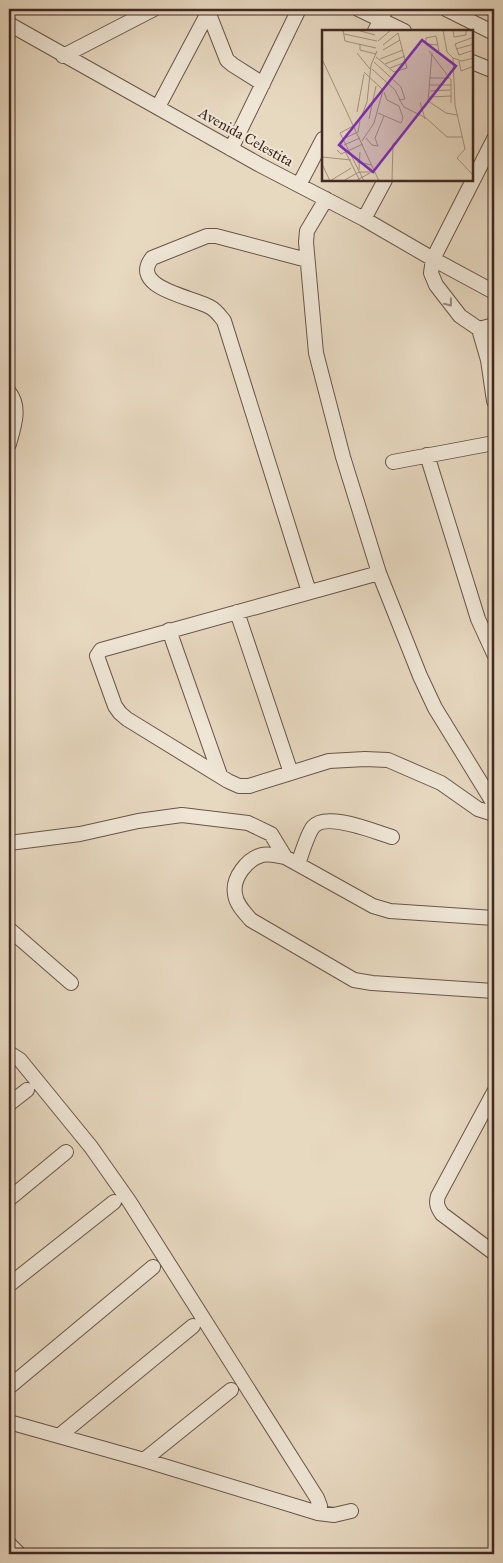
<svg xmlns="http://www.w3.org/2000/svg" width="503" height="1563" font-family="'IM FELL Great Primer',serif">
  <style>
    .lines { fill: none; stroke-linecap: round; stroke-linejoin: round }
    .street-casing { stroke: #6a5549; stroke-width: 16 }
    .street { stroke: #efe6d6; stroke-width: 14 }
    .oneway { stroke: #98887c }
    .labels { text-anchor: middle; stroke-width: 4; stroke-linejoin: round; paint-order: stroke }
    .street-label { font-size: 15px; fill: #402921; stroke: #efe6d6 }
    .inset-road { fill: none; stroke: #a49280; stroke-width: 1 }
    .view { fill: #7b2cbf; fill-opacity: 0.15; stroke: #7b2cbf; stroke-width: 2.5 }
    .inset-edge { fill: none; stroke: #402921; stroke-width: 2.5 }
  </style>
  <rect width="100%" height="100%" fill="#e7d8c0"/>
  <filter id="stains"><feTurbulence type="fractalNoise" baseFrequency=".004" numOctaves="4"/><feColorMatrix values="0 0 0 0 .2 0 0 0 0 .09 0 0 0 0 .02 0 0 0 .5 -.17"/></filter>
  <radialGradient id="worn" r=".72"><stop offset=".6" stop-color="#630" stop-opacity="0"/><stop offset="1" stop-color="#630" stop-opacity=".3"/></radialGradient>
  <g class="lines">
    <defs>
      <path id="street" d="M207 9 227 60 233 65 263 84
        M358 9 404 31
        M446 9 494 33
        M9 24 260 165 364 219 433 259 494 292
        M375 31 386 9
        M63 56 154 9
        M472 62 494 71
        M158 107 210 9
        M494 139 433 259 431 273 436 285 460 316 479 329 488 360 494 401
        M231 149 299 9
        M299 185 323 139
        M326 199 307 231 306 242 316 353 343 457 379 573 420 676 435 708 494 804
        M364 219 385 180
        M307 260 216 236H207L152 258C129 288 193 297 210 307 216 310 220 316 224 321L309 592
        M479 329 494 325
        M9 392C21 407 14 426 9 444
        M427 455 478 619 494 654
        M393 462 494 443
        M379 573 101 650 97 656 115 706 120 713 127 719 228 781 239 786H249L329 761 365 759 388 760 441 783 478 809 494 814
        M237 612 291 773
        M169 630 220 775
        M9 843 80 834 138 821 182 815 248 823 271 834 285 857
        M298 864C302 853 307 835 313 827 326 811 375 832 392 837
        M494 918 390 911 373 906 285 857C278 856 269 853 262 855 247 859 232 878 235 894 236 904 244 912 251 920L354 980 372 983 494 991
        M9 929 71 983
        M9 1053 20 1060 91 1147 129 1201 317 1498 320 1506 318 1513
        M494 1092 438 1196C436 1203 437 1207 442 1214L494 1253
        M9 1104 27 1090
        M9 1199 66 1152
        M9 1285 114 1202
        M9 1387 153 1267
        M9 1422 144 1460 318 1513 334 1515 351 1511
        M59 1436 193 1326
        M144 1460 231 1390
        M9 1544 19 1554"/>
    </defs>
    <use href="#street" class="street-casing"/>
    <use href="#street" class="street"/>
  </g>
  <defs><path id="oneway-chevron" d="M-2-3.5L2.5 0L-2 3.5" fill="none" stroke-width="1.6" stroke-linecap="round" stroke-linejoin="round" transform="scale(1.25)"/></defs>
  <use class="oneway" href="#oneway-chevron" transform="translate(449 303) rotate(52)"/>
  <g class="labels">
    <g class="street-label">
      <text transform="translate(246 137) rotate(29)" y="5">Avenida Celestita</text>
    </g>
  </g>
  <g transform="translate(322 30)">
    <rect width="151" height="151" fill="#e7d8c0"/>
    <path class="inset-road" d="M21 0 23 11 54 18M35 0 53 5M121 0 125 22 131 28 140 31 152 28M131 0 132 7 144 5V0M22 4 55 11M152 7 133 14 137 25 152 20M56 11 69 0M38 14V20L54 24M61 15 76 3M116 15 104 14V8L114 6 117 21M134 19 152 14M61 20 78 10M107 21 129 50V73M35 23 48 39M110 23 106 71 124 83 135 85M54 27 72 42 85 38 76 3M131 28 133 75 143 119 135 128 152 146M0 29 57 151M58 29 81 20M137 31 139 41 152 36M63 34 83 26M68 38 84 32M50 39 73 60 78 70 83 69 79 57 52 32M108 48H127M107 55H129M108 61 128 60M107 67 130 66M77 69 82 77 104 88 125 107H140M98 72 103 89M35 82 42 44M56 83 79 93 81 88 77 76 65 70 62 62M47 89 54 56M44 108 50 115 56 116 53 108 62 86M21 109 36 102 38 91M22 111 19 113 38 151M40 111 52 93 61 60 42 42M22 115 38 108M15 120 19 124 41 114M0 127 29 130M35 132 50 135M0 134 8 151M37 140 38 122M8 151 29 138M21 151 37 142H53M33 151 48 143M42 151 18 103 33 95 40 85 45 72 49 35 55 21M70 151 71 114 75 111"/>
    <path class="view" d="M100 10 134 36 51 142 17 115Z"/>
    <rect width="151" height="151" class="inset-edge"/>
  </g>
  <rect width="503" height="1563" fill="none" stroke="#e7d8c0" stroke-width="30"/>
  <rect x="10" y="10" width="483" height="1543" fill="none" stroke="#402921" stroke-width="2.5"/>
  <rect x="15" y="15" width="473" height="1533" fill="none" stroke="#402921"/>
  <rect width="100%" height="100%" filter="url(#stains)"/>
  <rect width="100%" height="100%" fill="url(#worn)"/>
</svg>
